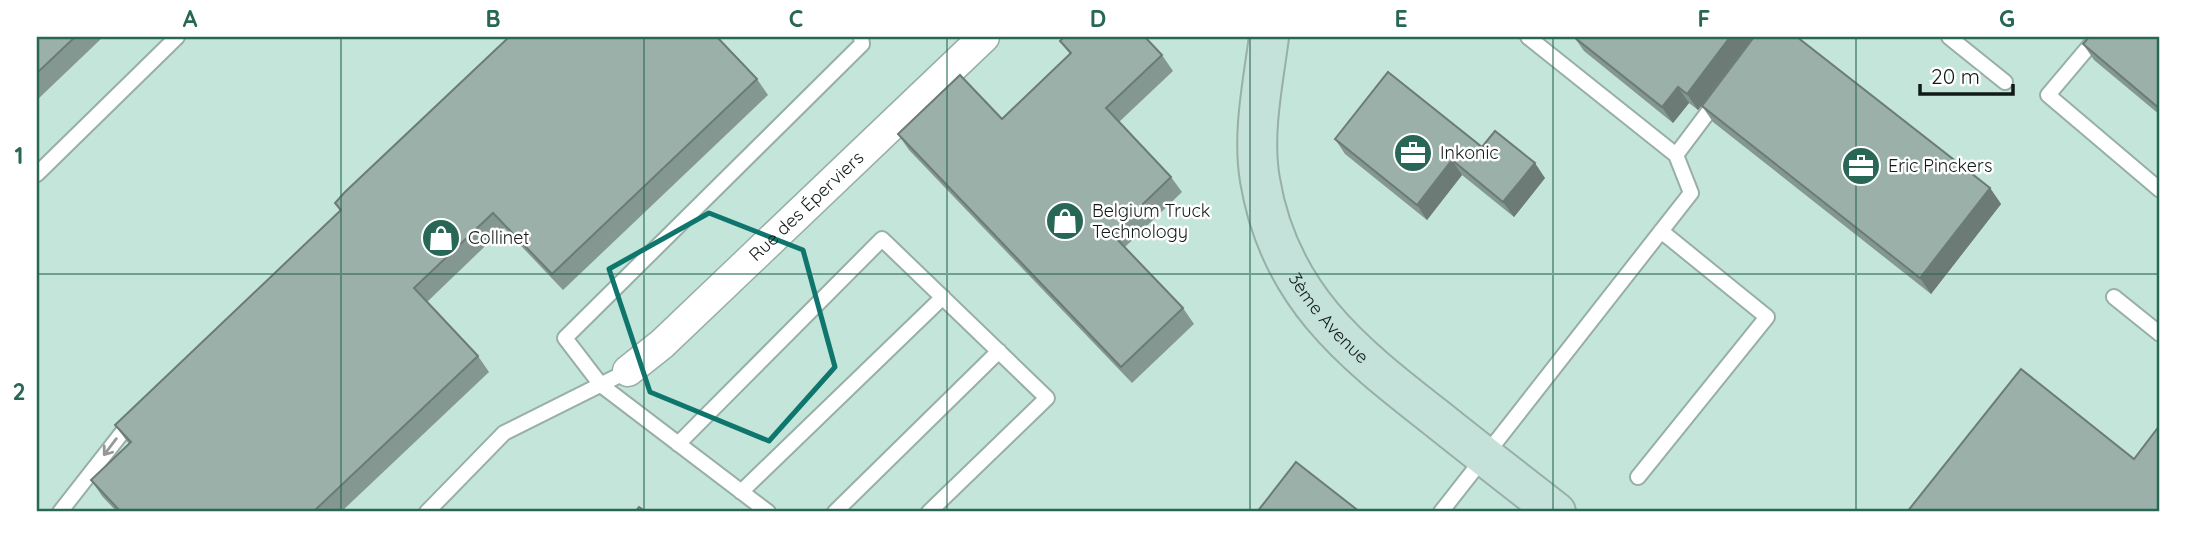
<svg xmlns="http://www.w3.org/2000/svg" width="2197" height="549" font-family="Quicksand,sans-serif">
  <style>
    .built { fill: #c4e5d9 }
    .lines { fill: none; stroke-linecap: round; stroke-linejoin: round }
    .lane-casing { stroke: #98afa6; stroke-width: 18 }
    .street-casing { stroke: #98afa6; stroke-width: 33 }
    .secondary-casing { stroke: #98afa6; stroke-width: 42 }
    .lane { stroke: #fff; stroke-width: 14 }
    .street { stroke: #fff; stroke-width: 30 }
    .secondary { stroke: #c4e2d9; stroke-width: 38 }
    .wall { fill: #849790 }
    .shaded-wall { fill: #6c7b76 }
    .building { fill: #9ab0a8; stroke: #6c7b76; stroke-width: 2 }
    .oneway { stroke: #949897 }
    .marked { fill: none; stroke: #0f766e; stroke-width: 5; stroke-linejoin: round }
    .grid { fill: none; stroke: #286755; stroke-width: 2; stroke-opacity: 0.55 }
    .labels { text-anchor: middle; stroke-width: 5; stroke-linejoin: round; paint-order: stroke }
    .poi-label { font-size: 18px; fill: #121a17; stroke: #fff; text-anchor: start }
    .street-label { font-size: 18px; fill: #121a17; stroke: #fff }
    .neatline { fill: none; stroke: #286755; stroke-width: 2.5 }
    .grid-label { font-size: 23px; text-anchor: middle; font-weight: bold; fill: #286755 }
  </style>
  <rect width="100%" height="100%" fill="#d5ede4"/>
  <path class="built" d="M37 37H2160V512H37Z"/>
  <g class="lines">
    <defs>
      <path id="lane" d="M1528 37 1676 155 1718 99
        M1949 37 2005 82
        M2097 37 2048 95 2160 190
        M37 174 177 37
        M2114 297 2160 334
        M678 444 882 239 1047 398 929 512
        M1638 477 1767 317 1661 231
        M741 492 943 297
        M60 512 132 420
        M427 512 504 433 628 371
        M768 512 601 385 565 338 862 44 861 37
        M835 512 999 351
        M1441 512 1691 193 1676 155"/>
      <g id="street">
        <path id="s1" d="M628 371 662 344 984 37"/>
      </g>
      <g id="secondary">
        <path id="s2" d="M1269 37C1263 83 1252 134 1260 180 1279 294 1349 350 1435 417 1475 449 1516 481 1556 512"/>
      </g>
    </defs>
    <use href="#lane" class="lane-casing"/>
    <use href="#street" class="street-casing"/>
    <use href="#secondary" class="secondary-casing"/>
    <use href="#lane" class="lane"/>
    <use href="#street" class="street"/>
    <use href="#secondary" class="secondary"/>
  </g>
  <path class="wall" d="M37 37H103L37 100Z
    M1574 37H1753L1698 110 1689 103 1673 123 1584 51Z
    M2160 37V115L2094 60 2083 44Z
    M1060 41 1162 55 1173 71 1119 122 1171 177 1182 192 1125 247 1183 308 1194 324 1132 383 909 150 898 134 1002 119 1070 54Z
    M757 79 768 95 563 290 504 228 427 302 478 356 489 372 341 512H117L102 496 91 480 129 444 115 425 340 211 335 203Z
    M1702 106 1990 188 2001 204 1931 294 1713 122Z
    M1335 139 1482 147 1545 178 1514 217 1462 175 1427 220 1345 154Z"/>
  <path class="shaded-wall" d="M1730 37H1753L1698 110 1687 94Z
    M1678 87 1689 103 1673 123 1662 107Z
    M1452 160 1462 175 1427 220 1417 205Z
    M1535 163 1545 178 1514 217 1503 202Z
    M1990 188 2001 204 1931 294 1920 278Z"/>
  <path class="building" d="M37 37H75L37 73Z
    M509 37H717L757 79 552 274 493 213 414 288 478 356 313 512H121L91 480 131 442 115 425 341 210 335 203 345 192Z
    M1064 37H1145L1162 55 1106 108 1171 177 1112 234 1183 308 1121 367 898 134 960 75 1002 119 1071 53 1060 41Z
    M1574 37H1730L1687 94 1678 87 1662 107Z
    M1754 37H1797L1990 188 1920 278 1702 106Z
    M2089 37H2160V109L2083 44Z
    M1388 72 1482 147 1495 131 1535 163 1503 202 1452 160 1417 205 1335 139Z
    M2021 369 2134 459 2160 425V512H1907Z
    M1296 462 1360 512H1257Z
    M639 507 646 512H635Z"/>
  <defs><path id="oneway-shaft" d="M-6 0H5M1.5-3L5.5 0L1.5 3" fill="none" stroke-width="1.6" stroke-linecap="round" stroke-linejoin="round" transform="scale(1.75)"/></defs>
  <use class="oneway" href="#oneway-shaft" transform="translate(110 447) rotate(127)"/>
  <path class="marked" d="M709 213 803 250 835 367 769 441 650 392 609 269Z"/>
  <path class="grid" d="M341 37V512M644 37V512M947 37V512M1250 37V512M1553 37V512M1856 37V512M37 274H2160"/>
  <defs>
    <symbol id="office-disc" viewBox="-11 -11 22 22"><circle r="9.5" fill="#286755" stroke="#fff"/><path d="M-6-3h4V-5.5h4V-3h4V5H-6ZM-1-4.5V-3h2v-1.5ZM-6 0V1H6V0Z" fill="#fff"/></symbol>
    <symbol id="shop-disc" viewBox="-11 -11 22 22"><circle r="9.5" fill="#286755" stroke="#fff"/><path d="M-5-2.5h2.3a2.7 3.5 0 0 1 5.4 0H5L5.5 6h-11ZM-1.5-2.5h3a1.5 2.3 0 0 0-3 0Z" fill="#fff"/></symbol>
  </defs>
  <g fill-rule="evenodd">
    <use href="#office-disc" x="1391" y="131" width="44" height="44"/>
    <use href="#office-disc" x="1839" y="144" width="44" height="44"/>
    <use href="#shop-disc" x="1043" y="199" width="44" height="44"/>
    <use href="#shop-disc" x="419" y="216" width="44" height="44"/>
  </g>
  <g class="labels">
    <g class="poi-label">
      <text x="1440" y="159">Inkonic</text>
      <text x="1888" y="172">Eric Pinckers</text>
      <text x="1092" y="217">Belgium Truck<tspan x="1092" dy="21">Technology</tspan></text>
      <text x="468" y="244">Collinet</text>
    </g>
    <g class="street-label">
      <text dy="6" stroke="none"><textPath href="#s1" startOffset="243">Rue des Éperviers</textPath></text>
      <text dy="6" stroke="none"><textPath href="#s2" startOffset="301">3ème Avenue</textPath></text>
    </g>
  </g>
  <rect width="2197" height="549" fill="none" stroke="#ffffff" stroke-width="77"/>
  <path d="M1920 84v10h93v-10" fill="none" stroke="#121a17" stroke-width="3.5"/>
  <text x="1931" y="84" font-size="21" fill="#121a17" stroke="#ffffff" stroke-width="5" paint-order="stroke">20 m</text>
  <rect x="38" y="38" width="2120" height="472" class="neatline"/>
  <g class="grid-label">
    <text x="190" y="27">A</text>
    <text x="493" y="27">B</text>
    <text x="796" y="27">C</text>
    <text x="1098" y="27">D</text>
    <text x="1401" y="27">E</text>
    <text x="1704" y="27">F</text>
    <text x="2007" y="27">G</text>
    <text x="19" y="164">1</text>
    <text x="19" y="400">2</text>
  </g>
</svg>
